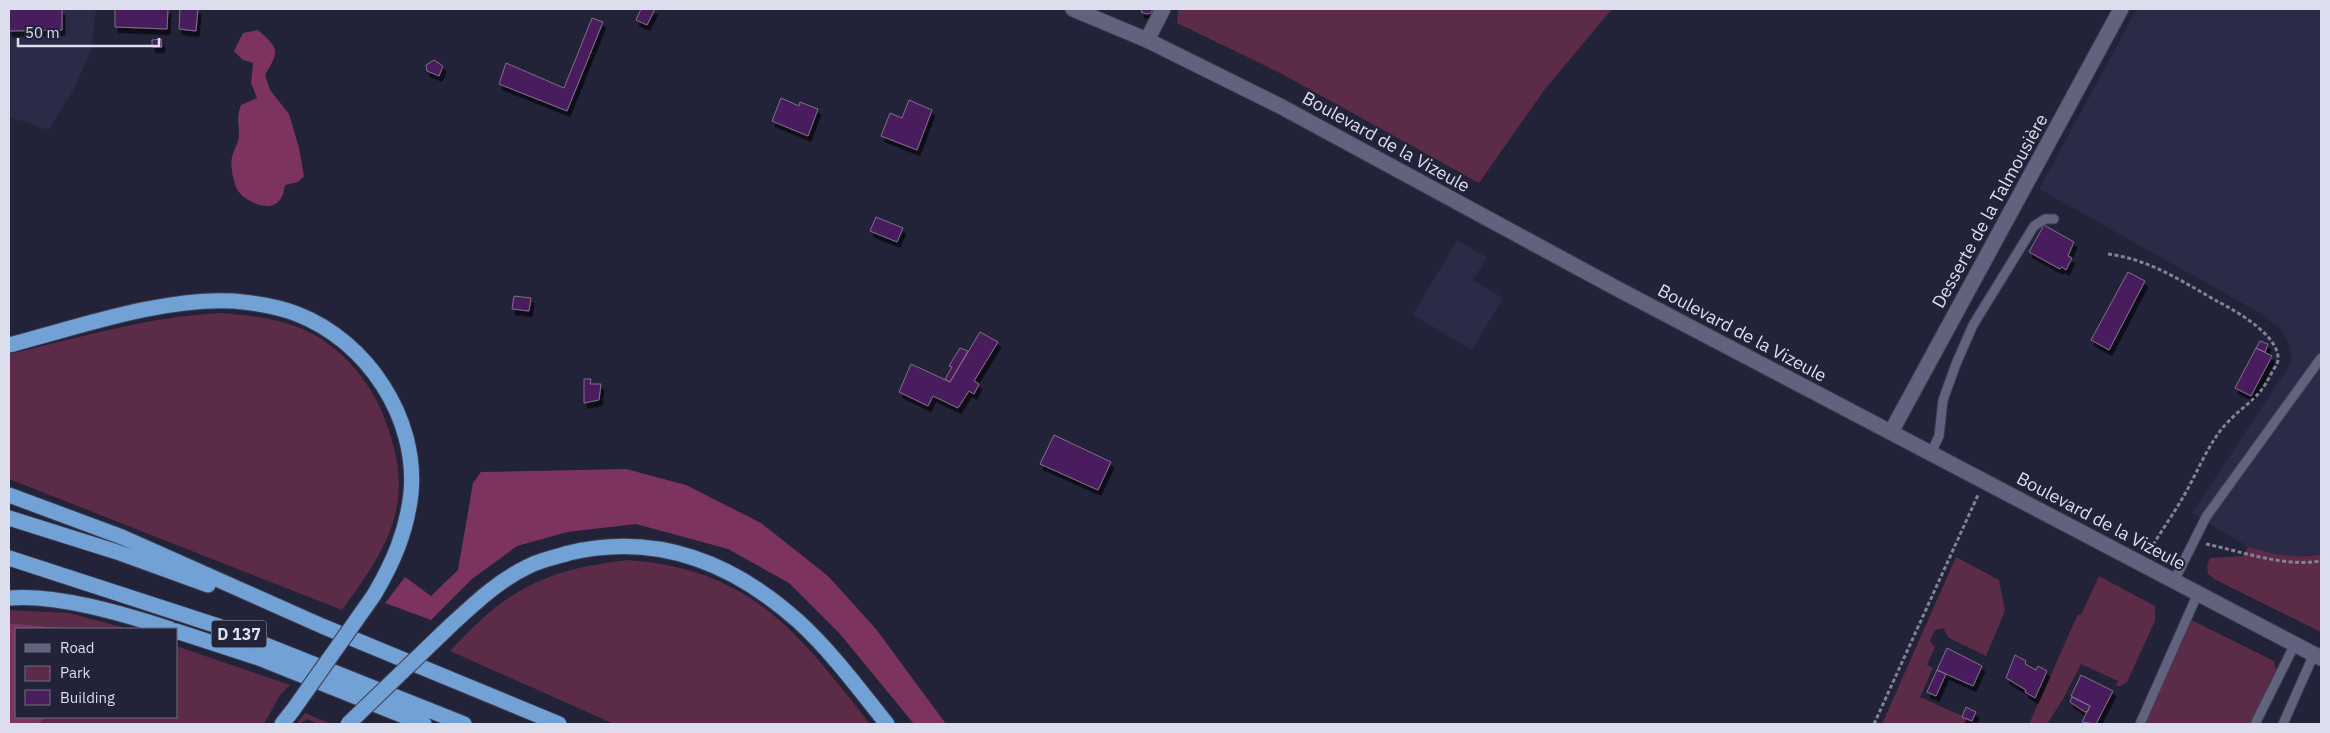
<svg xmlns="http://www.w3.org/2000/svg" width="2330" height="733" font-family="'IBM Plex Sans',sans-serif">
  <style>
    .built { fill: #2b2b47 }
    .green { fill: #5b2b47 }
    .forest { fill: #7c345f }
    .building { fill: #4a1e5d; stroke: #7f6f88; filter: url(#shadow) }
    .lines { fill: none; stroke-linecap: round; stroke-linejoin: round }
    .lane-casing { stroke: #3e3d51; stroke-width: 11 }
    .street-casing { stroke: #3e3d51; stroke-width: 17 }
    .secondary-casing { stroke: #3e3d51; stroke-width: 17 }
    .highway-casing { stroke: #3e3d51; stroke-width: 17 }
    .path { stroke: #828296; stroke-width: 3; stroke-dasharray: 4 2.5; stroke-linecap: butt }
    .lane { stroke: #61627d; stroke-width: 9 }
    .street { stroke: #61627d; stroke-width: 15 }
    .secondary { stroke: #61627d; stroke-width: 15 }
    .highway { stroke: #72a1d5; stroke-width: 15 }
    .highway-bridge-casing { stroke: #3e3d51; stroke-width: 17; stroke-linecap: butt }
    .highway-bridge { stroke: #72a1d5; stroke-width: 15 }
    .labels { text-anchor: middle; stroke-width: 4; stroke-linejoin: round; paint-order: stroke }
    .shield { fill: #222239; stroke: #a4a5b7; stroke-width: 1 }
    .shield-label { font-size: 16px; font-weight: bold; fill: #dcdded }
    .street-label { font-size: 18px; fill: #dcdded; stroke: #222239 }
  </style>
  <defs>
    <filter id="shadow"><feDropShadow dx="3" dy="5.5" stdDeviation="0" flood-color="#0009"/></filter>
  </defs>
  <rect width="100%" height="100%" fill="#222239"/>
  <path class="built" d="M9 9H96L91 51 74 89 49 130 9 117Z
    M2137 9H2321V554L2298 557 2280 556 2248 547 2192 513 2292 362 2290 345 2281 329 2258 312 2039 189Z
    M1457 240 1487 257 1473 280 1503 298 1472 350 1413 315Z"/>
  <path class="green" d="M1178 9H1612L1545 89 1479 183 1280 73 1177 23Z
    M222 313C244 315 265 317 286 323 335 337 373 380 388 428 396 451 401 474 398 499 393 541 366 577 342 610L9 479V354C80 338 149 316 222 313Z
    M2248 547C2273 554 2295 560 2321 554V632L2216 580 2208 574 2207 565 2210 558 2243 556Z
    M1956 557 1999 580 2005 610 2003 616 1986 656 1949 638 1943 628 1935 630 1930 641 1935 647 1927 665 1933 668 1920 697 1980 724H1882Z
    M627 560C751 568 799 634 870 724H614L450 651C507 589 544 570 627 560Z
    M2099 576 2155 606V621L2127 682 2121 686H2116L2118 681 2081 664 2063 699 2047 724H2029L2078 614 2081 615Z
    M9 610 69 613 129 629H73L9 623Z
    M2189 619 2274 661 2276 670 2251 724H2144Z
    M176 646 290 685 280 695 264 724H38L47 717H176Z
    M305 713 329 723 318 724 307 719 300 724H294L297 723Z"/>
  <path class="forest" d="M258 30C279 49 280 50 265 75L270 90 289 114 299 148 304 176 298 182 285 185C284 190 283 198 278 202 267 213 240 199 236 187 233 179 230 165 232 157 234 149 239 142 239 135 239 121 236 119 241 105L257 98 251 83 253 63 243 60 234 51 243 33Z
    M626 469 686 485 761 523 828 576 876 629 946 724H914L840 634 789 583 728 549 636 524 567 532 517 546 472 579 431 620 385 603 405 577 431 596 458 570 473 483 481 472Z
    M9 623 73 629H16V717H47L38 724H9Z"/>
  <path class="building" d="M9 9H62V30L9 31Z
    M115 9H168L167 29 115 27Z
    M180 9H198L196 31 179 29Z
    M641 9H655L647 25 636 20Z
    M1142 9H1153L1151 13 1147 14 1141 12Z
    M592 18 603 22 567 111 499 84 506 63 564 88Z
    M161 39 162 47H152V40Z
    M434 60 443 66 439 76 427 71 426 65Z
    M781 98 799 106 800 102 818 109 808 136 772 121Z
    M909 100 932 110 917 150 881 136 890 113 902 118Z
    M876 217 903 228 897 242 870 231Z
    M2044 225 2074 242 2068 256 2072 258 2066 270 2062 267 2060 269 2029 252Z
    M2128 272 2145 281 2109 350 2091 340Z
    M514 296 531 298 529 311 512 309Z
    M980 332 998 342 974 381 979 384 974 394 969 391 958 408 933 396 928 406 899 392 911 364 950 382Z
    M2260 341 2268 344 2265 352 2256 348Z
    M960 348 968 351 950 382 945 379 952 367 949 366Z
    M2256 348 2272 356 2251 396 2235 388Z
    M584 379H591L590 384H601L599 400 584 403Z
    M1054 435 1111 462 1098 490 1040 464Z
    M1947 648 1982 666 1973 686 1937 670Z
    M2015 655 2026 661 2025 664 2036 670 2038 666 2047 671 2035 698 2025 692 2026 690 2006 678Z
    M1937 670 1946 674 1936 696 1927 692Z
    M2081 675 2113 691 2096 724 2082 722 2090 706 2071 696Z
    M2072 697 2090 706 2088 711 2085 712 2070 702Z
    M1966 707 1976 712 1972 721 1962 717Z"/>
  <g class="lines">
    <defs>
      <path id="lane" d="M1931 453 1939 436 1943 400 1956 364 1973 325 2034 226 2045 219H2054
        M2174 581 2206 517 2321 358
        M2140 724 2198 593
        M2255 724 2295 644
        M2283 724 2314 654"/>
      <path id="street" d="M1147 40 1163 9
        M1891 432 2121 9"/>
      <path id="secondary" d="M1073 9 1147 40 1280 106 1614 287 2321 658"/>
      <path id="highway" d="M9 345C78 327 163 297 234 301 256 303 277 306 297 314 367 341 418 418 411 493 407 531 393 563 374 595
        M9 495 122 537 322 626 559 724
        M9 518 117 552 208 585
        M9 558 218 626 464 724
        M9 598C58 594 124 614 170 629
        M451 625C475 603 499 580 529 566 541 560 556 557 569 553 657 532 732 562 798 621 831 651 859 689 887 724
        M176 631 259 658 424 724
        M282 724 293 710"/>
    </defs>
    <use href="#lane" class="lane-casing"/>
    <use href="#street" class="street-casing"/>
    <use href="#secondary" class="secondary-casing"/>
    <use href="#highway" class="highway-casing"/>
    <path class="path" d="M2108 254C2148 259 2180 280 2215 300 2234 310 2280 335 2278 360 2277 365 2273 370 2271 374 2258 401 2244 404 2226 424 2208 443 2196 476 2182 499 2172 516 2160 533 2150 550
      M2206 544C2244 552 2283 567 2321 561
      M1874 724 1978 495"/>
    <use href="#lane" class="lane"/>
    <use href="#street" class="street"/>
    <use href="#secondary" class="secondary"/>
    <use href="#highway" class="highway"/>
    <defs>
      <path id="highway-bridge" d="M293 710 374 595
        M348 724 451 625"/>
    </defs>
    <use href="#highway-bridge" class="highway-bridge-casing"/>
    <use href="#highway-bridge" class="highway-bridge"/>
  </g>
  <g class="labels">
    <rect class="shield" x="211.5" y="620.5" width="55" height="27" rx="4"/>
    <g class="shield-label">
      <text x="239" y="640">D 137</text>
    </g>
    <g class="street-label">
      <text transform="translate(1386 142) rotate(29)" y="6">Boulevard de la Vizeule</text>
      <text transform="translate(1990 211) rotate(-61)" y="6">Desserte de la Talmousière</text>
      <text transform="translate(1742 333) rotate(28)" y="6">Boulevard de la Vizeule</text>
      <text transform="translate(2101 521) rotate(28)" y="6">Boulevard de la Vizeule</text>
    </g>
  </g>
  <rect width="2330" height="733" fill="none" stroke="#dcdded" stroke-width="20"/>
  <rect x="15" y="628" width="162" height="90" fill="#222239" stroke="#6c6d81"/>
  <rect x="25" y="644" width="25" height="8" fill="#61627d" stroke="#6c6d81"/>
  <text x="60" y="653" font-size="15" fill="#dcdded">Road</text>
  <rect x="25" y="666" width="25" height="15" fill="#5b2b47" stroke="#6c6d81"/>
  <text x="60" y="678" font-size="15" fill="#dcdded">Park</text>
  <rect x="25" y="690" width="25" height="15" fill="#4a1e5d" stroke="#6c6d81"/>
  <text x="60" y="703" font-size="15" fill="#dcdded">Building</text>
  <path d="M18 38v8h141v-8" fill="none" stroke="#dcdded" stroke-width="2.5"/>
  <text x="25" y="38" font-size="15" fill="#dcdded" stroke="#222239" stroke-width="4" paint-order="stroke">50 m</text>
</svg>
